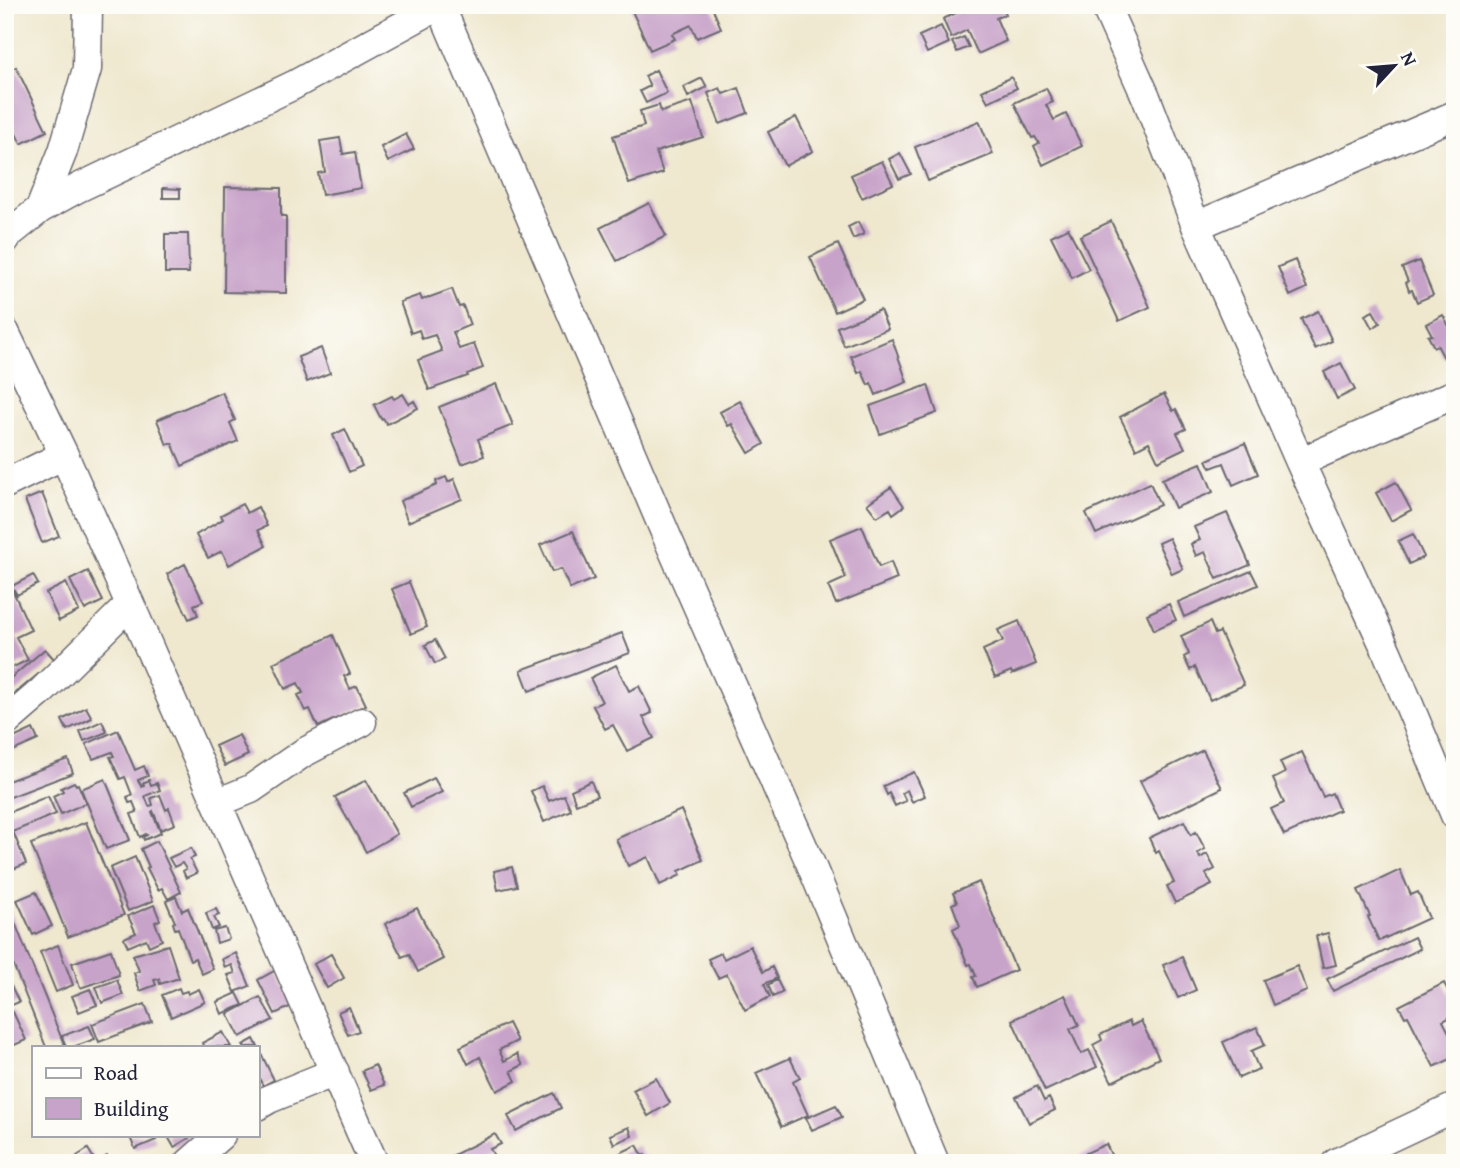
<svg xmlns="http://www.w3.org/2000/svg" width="1460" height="1168" font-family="'Gentium Book Plus',serif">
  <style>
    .building { fill: #c7a2c9 }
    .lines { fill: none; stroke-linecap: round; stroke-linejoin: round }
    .minor-casing { stroke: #6a676f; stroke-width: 31 }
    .minor { stroke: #fff; stroke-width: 28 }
  </style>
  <rect width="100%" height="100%" fill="#fdfcf7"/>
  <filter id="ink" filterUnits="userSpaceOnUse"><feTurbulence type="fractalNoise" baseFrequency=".0143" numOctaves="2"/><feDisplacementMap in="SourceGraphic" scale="14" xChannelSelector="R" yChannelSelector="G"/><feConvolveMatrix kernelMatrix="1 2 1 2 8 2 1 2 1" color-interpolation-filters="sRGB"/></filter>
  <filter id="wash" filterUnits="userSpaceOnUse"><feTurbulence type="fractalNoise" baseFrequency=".00686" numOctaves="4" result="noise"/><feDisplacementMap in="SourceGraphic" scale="28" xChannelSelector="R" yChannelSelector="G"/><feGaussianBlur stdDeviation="1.57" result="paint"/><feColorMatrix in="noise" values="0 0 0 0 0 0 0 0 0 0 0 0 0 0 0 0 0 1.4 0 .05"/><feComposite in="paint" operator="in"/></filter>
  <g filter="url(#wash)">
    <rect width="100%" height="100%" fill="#efe8cf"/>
    <g id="blocks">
      <path class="building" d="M640 5H711L721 28 697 38 691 25 672 34 675 39 650 50 631 9Z
        M973 5H1002L1006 14 996 18 1006 41 978 54 967 30 951 38 943 19Z
        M941 26 949 43 927 53 919 36Z
        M964 37 969 47 957 52 952 42Z
        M16 67 47 131 21 144 5 111V73Z
        M656 70 667 93 646 103 640 91 650 86 645 76Z
        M1011 77 1017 88 988 102 982 91Z
        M702 78 707 87 688 97 684 87Z
        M720 88 723 94 739 88 748 113 720 124 708 93Z
        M1046 88 1053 102 1046 105 1054 120 1066 114 1082 146 1043 165 1034 146 1039 143 1035 137 1032 138 1014 103Z
        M692 102 703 137 656 152 663 173 629 184 613 136 644 126 640 111 659 105 661 112Z
        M796 117 813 151 785 166 768 132Z
        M979 121 993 154 928 181 915 147Z
        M406 134 414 149 388 162 381 147Z
        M340 138 343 154 355 152 361 188 322 195 318 173 325 172 320 141Z
        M900 153 911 174 899 179 889 159Z
        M882 161 893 184 862 198 851 175Z
        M225 187 281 188V216H286V293L224 292Z
        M163 188 180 189V198H163Z
        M649 203 666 236 617 261 600 228Z
        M1111 221 1150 307 1119 321 1080 236Z
        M858 222 864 234 853 239 848 227Z
        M1068 228 1089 269 1072 278 1051 236Z
        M165 234H188L189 273H165Z
        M838 244 863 299 835 312 810 257Z
        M1295 260 1307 288 1290 296 1278 267Z
        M1419 261 1433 295 1417 302 1412 290 1409 291 1406 282 1408 281 1402 268Z
        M452 289 459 307 463 306 470 325 453 332 459 349 474 344 483 368 467 374 468 376 429 390 418 360 442 351 435 335 422 339 419 330 411 333 400 302 420 295 422 300Z
        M880 310 888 329 844 346 837 327Z
        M1318 311 1332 341 1315 349 1301 319Z
        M1373 311 1380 323 1372 328 1365 315Z
        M1443 315 1455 338V353L1444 358 1437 345 1434 347 1428 336 1432 335 1426 324Z
        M892 339 907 382 876 395 871 383 868 385 862 371 858 373 851 356Z
        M321 348 330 373 307 382 298 357Z
        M1341 363 1355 390 1337 399 1324 372Z
        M496 384 513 425 478 439 484 456 462 464 439 407Z
        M928 385 937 413 880 434 870 406Z
        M222 392 235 420 230 423 238 441 182 466 172 443 167 445 157 420Z
        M403 394 409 404 414 401 418 408 387 424 383 418 381 419 374 405 392 396 394 399Z
        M1164 394 1173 411 1176 409 1186 429 1177 433 1185 448 1158 461 1149 442 1136 449 1120 417Z
        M740 401 764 444 749 453 732 424 728 426 720 412Z
        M345 429 362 466 349 472 333 435Z
        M1245 443 1258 474 1233 485 1224 463 1211 468 1207 460Z
        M1201 463 1213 492 1175 508 1162 479Z
        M446 477 448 482 454 479 462 499 408 522 400 501 437 485 436 481Z
        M1396 482 1411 510 1391 521 1376 493Z
        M1150 483 1160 505 1096 534 1086 513Z
        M891 487 904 506 893 514 890 509 877 517 867 504Z
        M42 493 59 536 42 543 25 500Z
        M242 504 247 513 258 507 267 526 258 530 266 546 229 565 222 551 208 558 196 535 223 519 221 515Z
        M1227 513 1250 565 1217 579 1205 552 1196 556 1191 544 1200 540 1194 527Z
        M862 526 879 567 891 562 897 579 836 604 828 586 846 578 830 539Z
        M573 531 594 579 570 589 561 569 552 572 540 545Z
        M1413 534 1424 557 1409 564 1398 541Z
        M1169 538 1183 569 1172 574 1158 543Z
        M185 564 203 601 194 605 198 615 189 619 167 574Z
        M88 571 103 601 85 610 70 580Z
        M1251 571 1258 585 1184 617 1178 602Z
        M33 575 38 584 17 595 12 586Z
        M409 582 427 627 411 634 392 589Z
        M66 583 79 611 59 621 46 593Z
        M11 587 31 630 16 637 28 660 7 670 10 676 5 678V590Z
        M1169 604 1176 620 1154 630 1147 614Z
        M1019 621 1036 664 1012 674 1011 671 995 678 983 650 1003 641 998 630Z
        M1210 622 1215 634 1220 632 1244 685 1210 700 1195 667 1190 670 1184 657 1189 654 1181 636Z
        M622 633 630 653 529 691 521 670Z
        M333 635 350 674 344 676 350 689 357 686 366 705 318 727 310 709 305 711 298 695 303 693 298 683 285 689 273 663Z
        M435 640 445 659 435 664 425 645Z
        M45 649 55 660 5 702V683Z
        M616 665 629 691 639 686 652 713 643 717 654 738 627 751 613 725 605 729 593 706 602 702 590 678Z
        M86 707 92 718 67 730 62 720Z
        M102 721 107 732 84 741 80 731Z
        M33 729 38 740 13 751 9 740Z
        M118 730 135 770 144 766 148 776 138 780 142 787 144 786 143 783 149 780 151 785 157 783 160 790 145 796 149 806 153 805 151 798 160 795 166 810 169 808 175 824 161 830 153 811 152 812 161 833 144 840 143 837 147 835 146 834 140 837 131 814 137 812 133 802 129 803 127 797 132 795 125 777 120 779 110 757 114 756 112 752 93 759 86 744Z
        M239 735 248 755 225 766 215 746Z
        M1203 750 1222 788 1159 819 1140 781Z
        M1302 752 1323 797 1332 793 1339 810 1284 835 1271 809 1284 803 1273 779 1285 773 1280 762Z
        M68 759 73 773 5 799V782Z
        M914 772 925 796 912 802 907 790 902 793 906 801 895 806 889 793 887 795 883 786Z
        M434 778 442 792 411 807 404 793Z
        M105 779 130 840 106 849 81 789Z
        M366 780 397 834 366 852 335 797Z
        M591 781 597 796 576 804 571 790Z
        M74 782 76 785 78 784 86 803 61 814 53 796 63 791 61 788Z
        M542 786 549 801 564 795 571 810 544 822 531 791Z
        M48 796 56 814 5 835V814Z
        M681 810 703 860 679 871 681 875 660 885 648 857 628 866 616 839Z
        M1184 821 1191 835 1196 832 1205 849 1198 853 1200 858 1207 854 1215 869 1206 874 1212 885 1175 903 1167 886 1174 883 1159 851 1156 853 1149 838Z
        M86 822 124 915 68 937 31 844Z
        M14 834 26 864 8 871 5 864V837Z
        M157 841 181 892 168 899 162 888 158 890 147 868 149 867 141 849Z
        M191 848 195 857 190 859 197 873 186 878 183 871 186 869 182 863 174 867 169 858Z
        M135 857 153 901 128 911 110 868Z
        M512 867 517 886 498 890 494 871Z
        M1400 870 1411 895 1418 892 1429 918 1379 941 1368 917 1370 916 1358 890Z
        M979 882 1016 970 977 987 973 977 976 976 971 964 968 965 953 929 960 925 952 904 957 902 953 893Z
        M36 892 52 926 33 935 17 900Z
        M176 897 182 911 188 908 213 969 202 974 195 958 190 960 178 928 175 929 173 923 175 922 166 901Z
        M5 898 65 1047H46L5 944Z
        M154 905 160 920 155 922 162 940 149 946 146 939 128 947 124 938 136 933 128 916Z
        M417 908 443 959 418 972 409 954 402 957 385 924Z
        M216 909 219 915 214 917 219 927 212 930 206 913Z
        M225 928 229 939 217 943 214 931Z
        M1328 933 1336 965 1323 968 1316 936Z
        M1414 937 1420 949 1333 991 1327 979Z
        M58 945 73 985 56 992 40 952Z
        M168 945 179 978 160 984 159 979 154 980 156 985 140 991 134 973 139 971 133 955Z
        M750 946 763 972 772 967 777 978 764 984 770 997 745 1010 727 974 718 978 708 959 721 953 724 959Z
        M111 950 119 975 80 988 72 963Z
        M236 953 250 986 235 992 228 975 235 973 232 965 225 968 222 959Z
        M331 954 344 978 327 988 314 964Z
        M1182 957 1196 990 1178 998 1163 965Z
        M1297 966 1307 991 1273 1005 1263 980Z
        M276 970 294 1005 275 1014 258 980Z
        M8 980 19 1002 5 1008V981Z
        M117 980 123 995 102 1003 96 987Z
        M777 980 783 992 773 997 768 985Z
        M1444 983 1455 1004V1015L1443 1021 1455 1044 1451 1047 1455 1057 1434 1067 1408 1016 1405 1017 1399 1006Z
        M179 988 181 993 187 991 188 994 199 989 205 1002 171 1017 162 995Z
        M90 989 97 1005 79 1012 72 996Z
        M237 993 243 1005 222 1014 217 1002Z
        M1065 995 1079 1025 1070 1029 1081 1054 1089 1050 1097 1067 1045 1091 1012 1020Z
        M260 997 273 1020 240 1037 228 1014Z
        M145 1004 152 1022 99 1042 92 1024Z
        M349 1007 359 1031 348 1035 338 1012Z
        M13 1012 26 1040 5 1049V1015Z
        M1129 1021 1131 1026 1141 1021 1159 1058 1112 1082 1093 1045 1102 1040 1100 1035Z
        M508 1023 517 1041 499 1050 504 1061 517 1054 523 1065 511 1071 516 1081 497 1091 480 1057 468 1064 460 1047Z
        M89 1026 95 1039 73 1047H66L62 1036Z
        M1257 1027 1265 1045 1251 1051 1259 1069 1239 1078 1223 1042Z
        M223 1032 231 1047H204L202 1043Z
        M254 1039 274 1080 263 1086 257 1074V1047H244L243 1045Z
        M790 1058 800 1078 793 1082 808 1115 781 1127 756 1073Z
        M375 1065 384 1085 371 1090 362 1071Z
        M656 1078 670 1103 648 1116 633 1090Z
        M1037 1086 1044 1101 1049 1098 1055 1110 1029 1123 1016 1097Z
        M554 1093 561 1108 516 1131 508 1116Z
        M836 1105 842 1117 812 1130 806 1118Z
        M629 1127 632 1136 614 1144 610 1135Z
        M495 1134 501 1144 490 1149 496 1159 488 1163H438Z
        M129 1135H153L156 1140 135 1149Z
        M167 1135H187L189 1138 174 1147Z
        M1106 1144 1114 1161 1110 1163H1064Z
        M637 1145 643 1156 645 1155 649 1163H620L618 1158 621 1156 620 1153Z
        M88 1149 96 1162 107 1156 111 1163H81L77 1156Z"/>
    </g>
  </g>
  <g filter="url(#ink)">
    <use href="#blocks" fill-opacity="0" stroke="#6a676f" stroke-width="2"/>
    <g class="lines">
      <defs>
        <path id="minor" d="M440 5 667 537 809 860 935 1163
          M1105 5 1146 97 1196 226 1300 462 1387 652 1455 815
          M40 209 63 151 87 69 88 5
          M1196 226 1455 115
          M5 240 9 234 40 209 78 188 294 85 440 5
          M5 332 64 455 130 604 374 1163
          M1300 462 1455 394
          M5 484 64 455
          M5 723 42 691 130 604
          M217 803 251 789 303 753 362 722
          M257 1106 269 1099 335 1072
          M189 1163 221 1135
          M1336 1163 1455 1107"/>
      </defs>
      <use href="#minor" class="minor-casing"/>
      <use href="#minor" class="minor"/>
    </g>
  </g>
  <rect width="1460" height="1168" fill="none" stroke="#fdfcf7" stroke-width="28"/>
  <rect x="32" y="1046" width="228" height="91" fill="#fdfcf7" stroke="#a5a5ac" stroke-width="2"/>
  <rect x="46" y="1068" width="35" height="10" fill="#ffffff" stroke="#a5a5ac" stroke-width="2"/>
  <text x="94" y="1080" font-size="21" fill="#22223b">Road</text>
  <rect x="46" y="1098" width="35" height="21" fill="#c7a2c9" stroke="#a5a5ac" stroke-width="2"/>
  <text x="94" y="1116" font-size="21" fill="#22223b">Building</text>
  <g transform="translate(1394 66) rotate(64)" stroke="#fdfcf7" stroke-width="5" paint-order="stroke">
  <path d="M0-5L12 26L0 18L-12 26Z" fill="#22223b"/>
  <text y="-10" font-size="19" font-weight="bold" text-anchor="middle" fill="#22223b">N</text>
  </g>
</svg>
